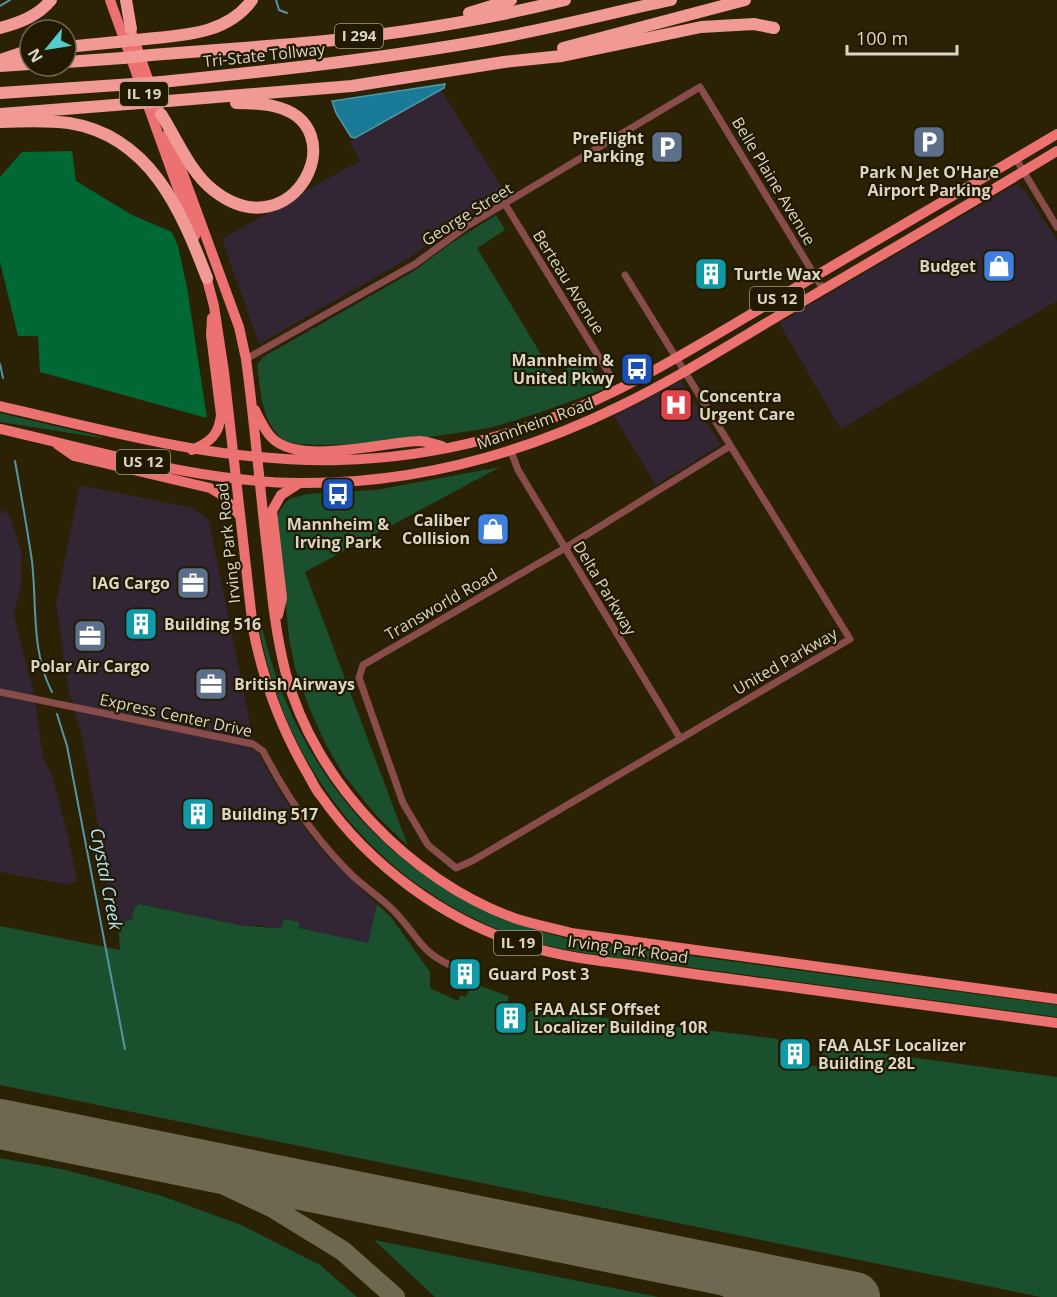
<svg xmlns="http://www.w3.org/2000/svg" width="1057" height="1297" font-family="'Open Sans',sans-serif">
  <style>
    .commercial { fill: #322634 }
    .green { fill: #1a502e }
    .forest { fill: #006834 }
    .water { fill: #1a7b98; stroke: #5496a6; stroke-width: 1.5 }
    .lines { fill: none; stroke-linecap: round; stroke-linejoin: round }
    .stream { stroke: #5496a6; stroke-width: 2 }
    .taxiway { stroke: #6f6850; stroke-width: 20 }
    .runway { stroke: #6f6850; stroke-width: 50 }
    .street { stroke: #884d4a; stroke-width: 7 }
    .primary { stroke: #eb7270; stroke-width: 10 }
    .highway { stroke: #f19995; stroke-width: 12 }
    .highway-bridge { stroke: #f19995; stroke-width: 12 }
    .labels { text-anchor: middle; stroke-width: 4.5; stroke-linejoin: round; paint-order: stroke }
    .shield { fill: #211900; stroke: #a39d8a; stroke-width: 1.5 }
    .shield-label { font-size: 15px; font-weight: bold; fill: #dbd5c5 }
    .street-label { font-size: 16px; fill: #dbd5c5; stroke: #211900 }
    .poi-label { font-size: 16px; font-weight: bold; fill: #dbd5c5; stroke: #211900; text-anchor: start }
    .water-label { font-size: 18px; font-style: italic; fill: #b3e6fa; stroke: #211900 }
  </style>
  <rect width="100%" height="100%" fill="#2b2205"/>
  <path class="commercial" d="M441 90 506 194 444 232 411 257 259 344 222 239 268 213 287 205 303 192 360 161 350 142Z
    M1017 184 1026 192 1057 241V301L841 429 779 323Z
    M681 381 721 445 656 485 614 416Z
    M80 485 193 508 209 521 253 738 250 749 257 751 281 794 308 833 329 858 377 904 368 943 298 928 299 922 284 919 282 927 278 929 259 925 244 926 139 904 134 908 132 920 118 922 109 890 83 740 68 687 56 603Z
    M0 510 6 512 11 519 21 551V587L14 613 16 625 34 694 43 759 52 775 68 836 77 882 64 884 0 872Z"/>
  <path class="green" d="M496 215 505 230 477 248 554 376 585 357 604 389C569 402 533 416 496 426 468 434 303 454 284 440 261 423 261 392 257 365L263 357 414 271 450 244Z
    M0 413 102 437V438L0 422Z
    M500 467 305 572 408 846 375 814 343 774 325 743 309 707 295 668 289 638 281 558 275 522 281 508 289 499 307 494 376 490Z
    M259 627H262C299 788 412 903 573 940L1057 1005V1017L592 954C567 950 541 945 517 937 378 886 286 772 259 627Z
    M139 904 244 926C255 925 272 930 282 927L284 919 299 922V928L368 943 377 904 391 917 430 972V988L458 1001 461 995 466 997 472 983 508 996V1004L497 1010 506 1024 541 1006 573 1014 778 1039V1066L783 1068 786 1062 820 1067 823 1048 827 1046 1057 1077V1297H1041L0 1085V926L120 950 118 922 132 920 134 908Z
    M0 1158 66 1170 162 1196 241 1225 320 1265 357 1297H0Z
    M374 1240 658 1297H435Z"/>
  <path class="forest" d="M72 151 76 181 132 215 172 232 178 246 187 287 207 418 40 372 38 336H18L0 262V177L22 152Z"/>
  <path class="water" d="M445 84 444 88 355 138 351 137 336 113 332 101Z"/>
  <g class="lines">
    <path class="stream" d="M276 0 279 10 287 13
      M0 6 10 0
      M0 364 3 378
      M15 461C21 494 27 528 32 561 37 605 31 652 52 692
      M57 714 67 746 125 1049"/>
    <path class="taxiway" d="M133 1152 199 1173 273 1208 343 1251 395 1297
      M625 1251 714 1281 747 1297"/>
    <path class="runway" d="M0 1124 855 1297"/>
    <path class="street" d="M1016 159 1057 227
      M505 204 610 375
      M625 275 850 639 472 861 456 868 428 845 403 803 359 678 363 665 565 548 730 446
      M246 359 415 264 467 226 700 87 823 289
      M511 451 518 470 680 738
      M0 692 253 744 263 751C287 797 316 841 354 877 366 888 381 898 393 910 419 936 420 955 460 969"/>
    <path class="primary" d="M110 0 195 236
      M132 34 159 110
      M168 133 239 327 246 359C255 425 260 492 268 558 272 597 276 636 286 674 315 782 410 880 514 918 532 924 552 928 571 933L1057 999
      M205 272 214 306 224 372 253 629C263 680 280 726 306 771 311 779 315 789 321 796 370 866 446 922 528 946 559 956 592 960 624 964 665 970 705 976 746 981 849 995 953 1009 1057 1023
      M0 406C112 432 223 463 339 460 436 458 534 432 621 388 680 358 737 322 795 288 882 237 970 186 1057 134
      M255 410C260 420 265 431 272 438 300 466 383 442 419 441 426 441 434 444 442 446
      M0 429C98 451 198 482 299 483 411 484 520 455 620 406 680 377 737 340 795 306 882 255 970 204 1057 151
      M58 445 74 456 210 488 222 495 240 516
      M192 450C210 442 219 435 221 415L211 335 212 318
      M278 615 282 598 272 511 281 495 298 484"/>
    <path class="highway" d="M126 0 131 29
      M469 13 511 0
      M0 28C19 23 38 16 51 0
      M146 39C185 35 227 34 252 0
      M66 47 117 42
      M563 48 745 0
      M151 55C199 51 246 48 293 44 384 36 476 22 565 0
      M0 60 30 50
      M66 62 123 58
      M0 66 30 64
      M161 82C270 71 379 59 487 40 549 29 610 13 671 0
      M0 93 133 84
      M168 101 352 86 504 62 562 56 701 27 754 24 774 28
      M1 114 140 103
      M161 114C177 139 190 172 213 190 294 254 358 124 273 106 261 103 248 103 236 103
      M0 122C23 121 46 120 69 123 150 136 181 210 207 278"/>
    <path class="highway-bridge" d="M117 42 146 39
      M123 58 151 55
      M133 84 161 82
      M140 103 168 101"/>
  </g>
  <defs>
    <symbol id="parking-square" viewBox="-11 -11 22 22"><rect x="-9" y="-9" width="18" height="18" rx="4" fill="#5c6f8a" stroke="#211900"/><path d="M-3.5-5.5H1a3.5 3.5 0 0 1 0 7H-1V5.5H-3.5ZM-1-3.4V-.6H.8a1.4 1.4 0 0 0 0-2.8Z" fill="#fff"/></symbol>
    <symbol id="shop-square" viewBox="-11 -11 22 22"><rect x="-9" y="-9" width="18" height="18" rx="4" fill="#3f7fe0" stroke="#211900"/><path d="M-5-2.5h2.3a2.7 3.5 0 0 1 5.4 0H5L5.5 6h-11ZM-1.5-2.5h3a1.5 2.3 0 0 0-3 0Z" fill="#fff"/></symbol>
    <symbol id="building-square" viewBox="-11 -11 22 22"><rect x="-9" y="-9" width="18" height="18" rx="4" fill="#0f9aa8" stroke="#211900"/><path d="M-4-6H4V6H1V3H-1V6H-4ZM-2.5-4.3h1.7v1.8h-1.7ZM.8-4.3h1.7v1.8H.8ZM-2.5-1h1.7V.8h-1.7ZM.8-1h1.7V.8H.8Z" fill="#fff"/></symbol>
    <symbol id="bus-square" viewBox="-11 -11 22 22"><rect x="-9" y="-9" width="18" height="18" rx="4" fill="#1a4fb4" stroke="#211900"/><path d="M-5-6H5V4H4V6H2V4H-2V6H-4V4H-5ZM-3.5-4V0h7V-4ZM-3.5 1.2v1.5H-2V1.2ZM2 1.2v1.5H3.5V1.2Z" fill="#fff"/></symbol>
    <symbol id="hospital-square" viewBox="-11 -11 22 22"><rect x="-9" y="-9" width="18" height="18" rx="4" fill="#e0444e" stroke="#211900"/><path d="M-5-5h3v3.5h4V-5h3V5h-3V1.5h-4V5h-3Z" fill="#fff"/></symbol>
    <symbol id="office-square" viewBox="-11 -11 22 22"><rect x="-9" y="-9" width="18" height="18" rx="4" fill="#5c6f8a" stroke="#211900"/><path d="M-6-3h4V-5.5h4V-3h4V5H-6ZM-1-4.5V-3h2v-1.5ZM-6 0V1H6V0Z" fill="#fff"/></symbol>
  </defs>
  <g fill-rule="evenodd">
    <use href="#parking-square" x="910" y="123" width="38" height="38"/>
    <use href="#parking-square" x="648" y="128" width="38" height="38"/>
    <use href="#shop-square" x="980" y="247" width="38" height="38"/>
    <use href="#building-square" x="692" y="255" width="38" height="38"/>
    <use href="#bus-square" x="618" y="350" width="38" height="38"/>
    <use href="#hospital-square" x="657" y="386" width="38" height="38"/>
    <use href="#bus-square" x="319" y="475" width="38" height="38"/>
    <use href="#shop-square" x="474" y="510" width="38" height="38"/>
    <use href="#office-square" x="174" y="564" width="38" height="38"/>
    <use href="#building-square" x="122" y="605" width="38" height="38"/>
    <use href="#office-square" x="71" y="617" width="38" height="38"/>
    <use href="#office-square" x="192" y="665" width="38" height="38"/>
    <use href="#building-square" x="179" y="795" width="38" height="38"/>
    <use href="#building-square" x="446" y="955" width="38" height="38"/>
    <use href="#building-square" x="492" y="999" width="38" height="38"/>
    <use href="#building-square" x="776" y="1035" width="38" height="38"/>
  </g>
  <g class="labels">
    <g class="shield">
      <rect x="335" y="24" width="48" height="24" rx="4.5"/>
      <rect x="120" y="82" width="48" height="24" rx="4.5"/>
      <rect x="750" y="287" width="54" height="24" rx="4.5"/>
      <rect x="116" y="450" width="54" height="24" rx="4.5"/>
      <rect x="494" y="931" width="48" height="24" rx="4.5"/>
    </g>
    <g class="shield-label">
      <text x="359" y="41">I 294</text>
      <text x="144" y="99">IL 19</text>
      <text x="777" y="304">US 12</text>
      <text x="143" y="467">US 12</text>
      <text x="518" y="948">IL 19</text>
    </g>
    <g class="street-label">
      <text transform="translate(264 55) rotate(-6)" y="6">Tri-State Tollway</text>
      <text transform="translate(774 181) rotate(59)" y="6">Belle Plaine Avenue</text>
      <text transform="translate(467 214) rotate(-32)" y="6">George Street</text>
      <text transform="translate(569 282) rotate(58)" y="6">Berteau Avenue</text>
      <text transform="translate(535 423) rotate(-20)" y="6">Mannheim Road</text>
      <text transform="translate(228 543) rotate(-96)" y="6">Irving Park Road</text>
      <text transform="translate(605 588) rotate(59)" y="6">Delta Parkway</text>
      <text transform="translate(441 604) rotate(-30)" y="6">Transworld Road</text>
      <text transform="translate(785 661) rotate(-30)" y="6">United Parkway</text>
      <text transform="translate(176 715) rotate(12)" y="6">Express Center Drive</text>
      <text transform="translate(628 949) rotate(8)" y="6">Irving Park Road</text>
    </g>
    <g class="poi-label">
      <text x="644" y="144" text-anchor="end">PreFlight<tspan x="644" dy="18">Parking</tspan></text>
      <text x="929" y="178" text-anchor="middle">Park N Jet O'Hare<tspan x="929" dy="18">Airport Parking</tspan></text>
      <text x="976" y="272" text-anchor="end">Budget</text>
      <text x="734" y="280">Turtle Wax</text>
      <text x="614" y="366" text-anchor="end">Mannheim &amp;<tspan x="614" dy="18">United Pkwy</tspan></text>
      <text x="699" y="402">Concentra<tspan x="699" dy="18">Urgent Care</tspan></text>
      <text x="470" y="526" text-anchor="end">Caliber<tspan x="470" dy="18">Collision</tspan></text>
      <text x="338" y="530" text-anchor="middle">Mannheim &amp;<tspan x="338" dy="18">Irving Park</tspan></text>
      <text x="170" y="589" text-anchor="end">IAG Cargo</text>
      <text x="164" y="630">Building 516</text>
      <text x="90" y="672" text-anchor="middle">Polar Air Cargo</text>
      <text x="234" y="690">British Airways</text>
      <text x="221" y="820">Building 517</text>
      <text x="488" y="980">Guard Post 3</text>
      <text x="534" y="1015">FAA ALSF Offset<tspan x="534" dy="18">Localizer Building 10R</tspan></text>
      <text x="818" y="1051">FAA ALSF Localizer<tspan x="818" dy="18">Building 28L</tspan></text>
    </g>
    <g class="water-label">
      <text transform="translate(106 879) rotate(79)" y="6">Crystal Creek</text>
    </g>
  </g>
  <g transform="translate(48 48) rotate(240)"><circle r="28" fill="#211900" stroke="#6b644f" stroke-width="1.5"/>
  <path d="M0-4.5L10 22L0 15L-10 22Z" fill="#52cdcd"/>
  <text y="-9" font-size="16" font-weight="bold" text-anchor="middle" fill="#dbd5c5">N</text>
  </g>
  <path d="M847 45v9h110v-9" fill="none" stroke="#dbd5c5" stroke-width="3"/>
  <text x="856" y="45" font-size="18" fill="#dbd5c5" stroke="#211900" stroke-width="4.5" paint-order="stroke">100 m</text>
</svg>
